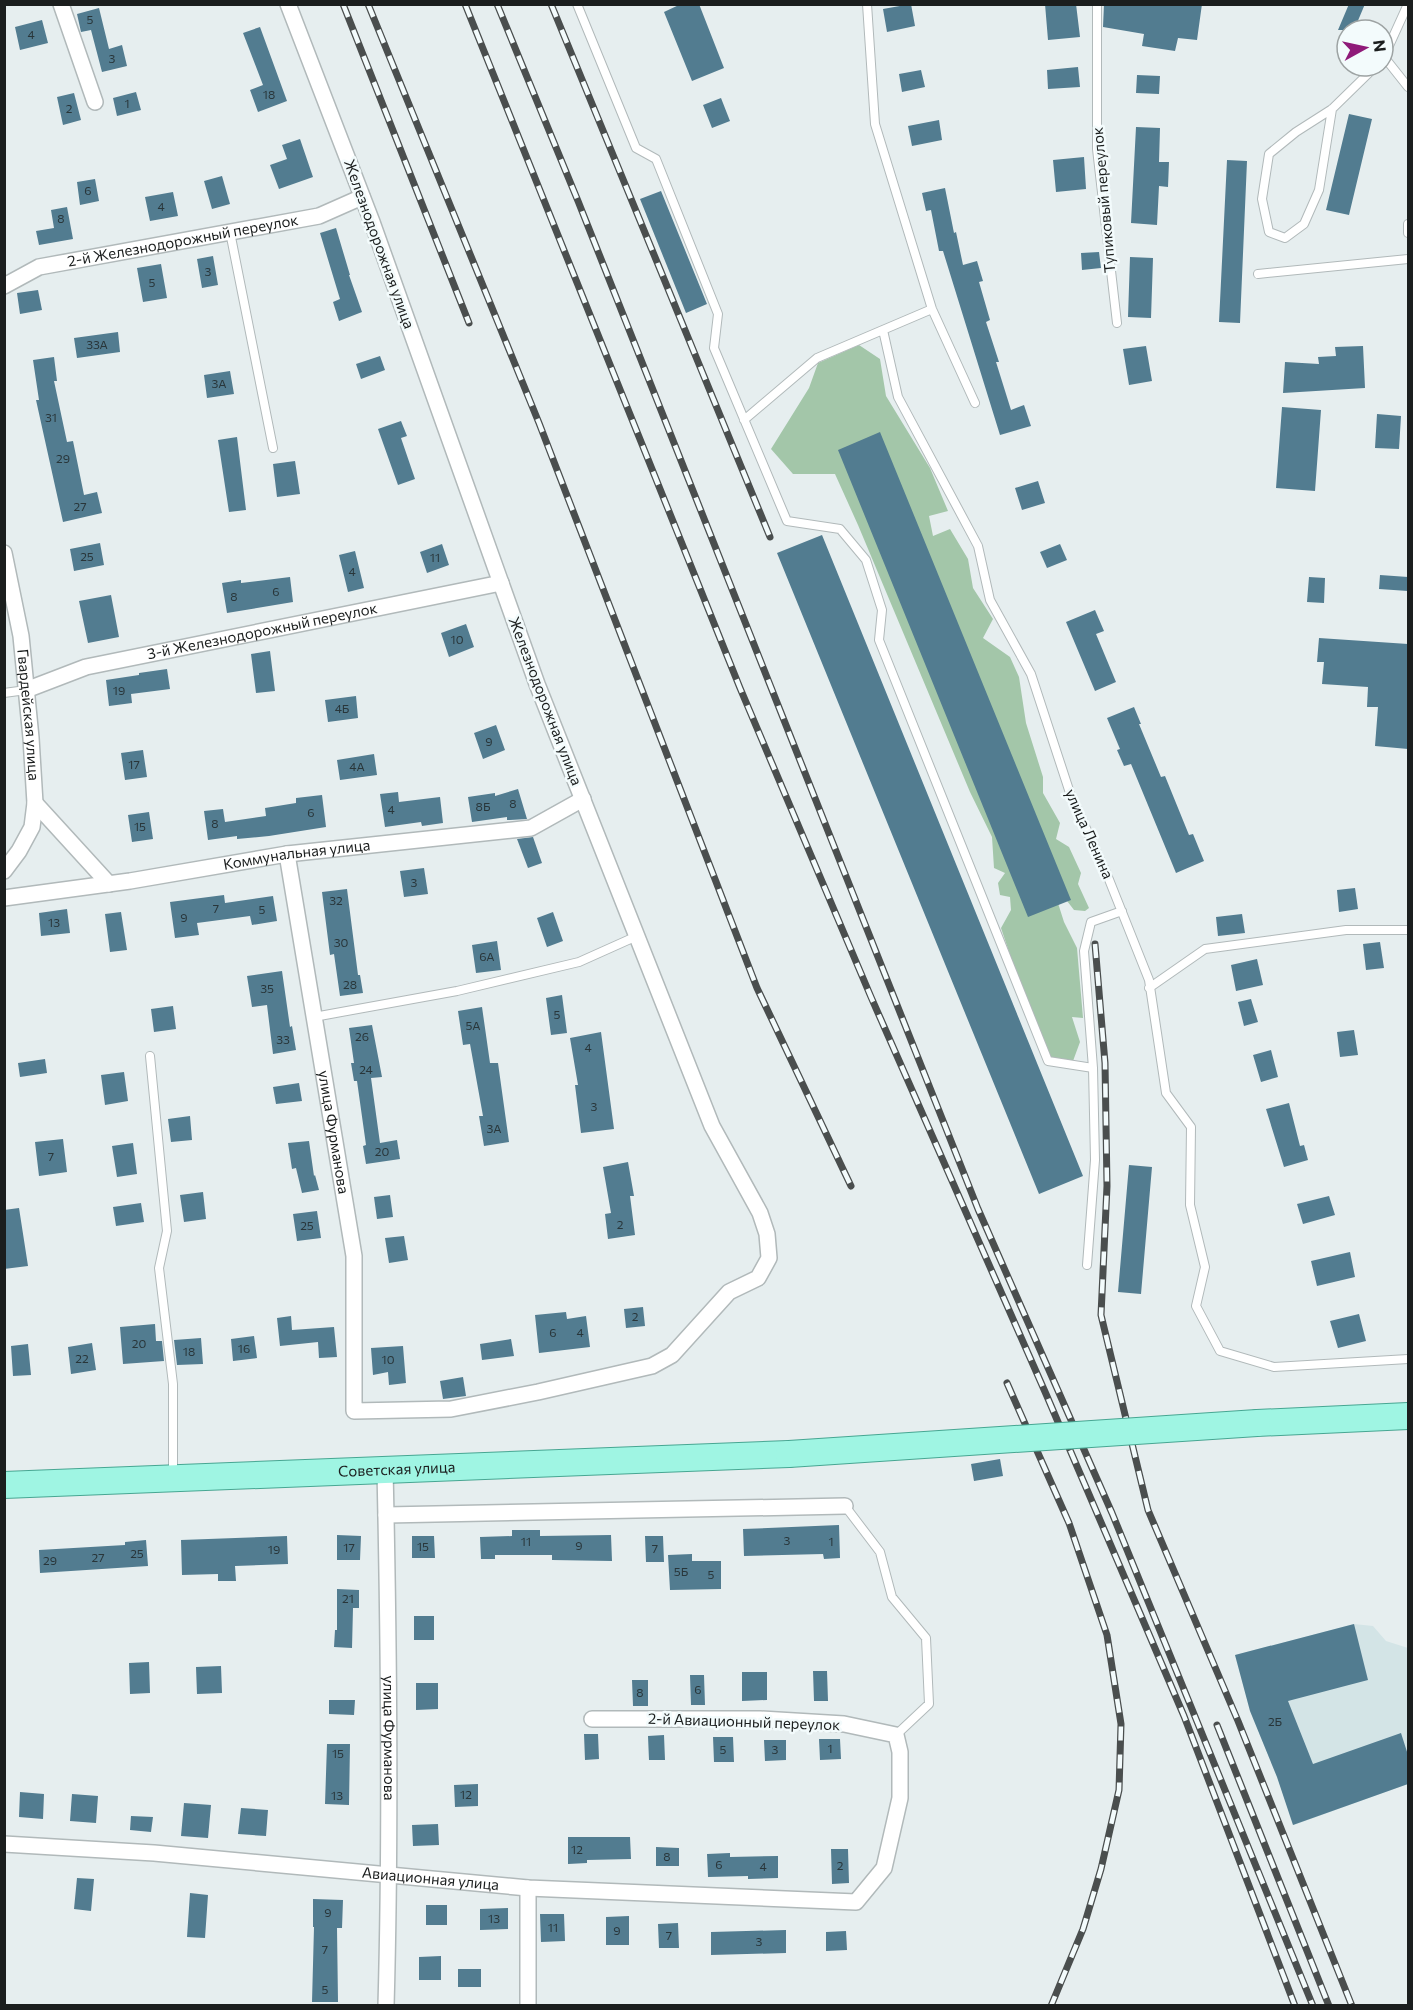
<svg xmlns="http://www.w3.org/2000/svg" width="1413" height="2010" font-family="Commissioner,sans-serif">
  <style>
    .built { fill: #d3e4e6 }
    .forest { fill: #a3c6a9 }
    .building { fill: #527c90 }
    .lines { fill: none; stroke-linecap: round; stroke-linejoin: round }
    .service-casing { stroke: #b1b9ba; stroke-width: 10 }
    .minor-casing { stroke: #b1b9ba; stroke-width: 18 }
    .primary-casing { stroke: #47a692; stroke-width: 28 }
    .service { stroke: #fff; stroke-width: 8 }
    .minor { stroke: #fff; stroke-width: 15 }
    .primary { stroke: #9ff5e3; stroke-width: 26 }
    .rail-casing { stroke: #4a4e4e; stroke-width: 7 }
    .rail { stroke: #f3fbfc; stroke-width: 4.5; stroke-dasharray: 14; stroke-linecap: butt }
    .primary-bridge-casing { stroke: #47a692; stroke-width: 28; stroke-linecap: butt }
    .primary-bridge { stroke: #9ff5e3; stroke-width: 26 }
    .labels { text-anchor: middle; stroke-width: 5; stroke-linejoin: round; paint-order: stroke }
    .number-label { font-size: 12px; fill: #29363a }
    .street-label { font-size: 15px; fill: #1b1e1e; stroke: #f3fbfc }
  </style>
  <rect width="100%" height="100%" fill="#e6eeef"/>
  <path class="built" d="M1354 1624 1373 1626 1386 1641 1408 1648V1784L1294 1825 1277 1777 1250 1711 1235 1655Z"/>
  <path class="forest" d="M859 345 880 359 886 396 930 468 948 511 929 516 933 536 950 529 968 559 973 588 993 619 983 638 1010 657 1019 677 1026 723 1043 777V793L1060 823 1056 839 1069 847 1081 873 1078 884 1089 908 1085 911 1074 910 1064 897 1057 900 1064 922 1077 948 1083 1018 1072 1017 1080 1042 1073 1061 1045 1059 1001 928 1011 910 1010 897 1000 895 998 883 1005 873 994 868 992 837 970 792 858 525 835 474H793L771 449 809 388 818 363Z"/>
  <path class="building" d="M681 4H699L724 68 692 81 664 12Z
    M911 4 915 26 887 32 883 9Z
    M1045 4H1076L1080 37 1048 40Z
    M1104 4H1202L1197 40 1178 38 1175 51 1142 46 1144 34 1103 27Z
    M1349 4H1365L1354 30H1338Z
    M99 8 109 49 122 45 127 66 102 72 91 30 81 32 77 14Z
    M42 20 48 43 20 50 15 27Z
    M260 27 287 101 258 112 250 90 263 85 243 33Z
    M1078 67 1080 87 1048 89 1047 70Z
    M921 70 925 87 902 92 899 74Z
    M1137 75 1160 76 1159 94 1136 93Z
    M136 92 141 110 117 116 113 98Z
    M74 93 81 120 63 125 57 97Z
    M721 98 730 121 712 128 703 105Z
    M1349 114 1372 119 1349 215 1326 210Z
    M939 120 942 140 912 146 908 126Z
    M1136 127 1160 128 1159 162H1169L1168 187 1159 186 1157 225 1131 223Z
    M300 139 313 177 279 189 270 165 287 159 282 145Z
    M1084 157 1086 189 1056 192 1053 160Z
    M1227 160 1247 161 1240 323 1219 322Z
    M222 176 230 204 212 209 204 181Z
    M95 179 99 201 80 205 77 182Z
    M945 188 954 233 956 232 963 265 977 261 983 281 979 282 990 320 986 322 999 362H996L1011 410 1024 405 1031 426 1000 435 943 251H939L931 210 926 211 922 193Z
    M661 191 707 304 686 313 640 199Z
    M173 192 178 216 150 221 145 197Z
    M67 207 73 239 39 245 36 231 54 228 51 210Z
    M336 228 350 275H349L362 312 339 321 333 302 340 299 320 233Z
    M1099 252 1101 268 1082 270 1081 253Z
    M213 256 218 285 202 288 197 259Z
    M1130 257 1153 258 1151 318 1128 317Z
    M161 264 167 298 143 302 137 268Z
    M38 290 42 310 20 314 17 293Z
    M118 332 120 352 77 358 74 338Z
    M1146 346 1152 381 1129 385 1123 349Z
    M1363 346 1365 388 1283 393 1285 362 1319 364 1318 357 1336 356 1335 347Z
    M380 356 385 370 361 379 356 364Z
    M54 357 57 381H54L67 442 73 441 84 495 97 492 102 513 63 522 36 400H39L33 360Z
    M230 371 234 394 207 398 204 375Z
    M1282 407 1321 410 1315 491 1276 488Z
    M1377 414 1401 416 1399 449 1375 448Z
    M401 421 407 436 401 438 415 479 398 485 378 429Z
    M880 432 1071 900 1028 917 838 450Z
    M237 437 246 510 229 512 218 440Z
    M295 461 300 494 277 497 273 464Z
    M1038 481 1045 503 1022 510 1015 488Z
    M822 535 1083 1176 1039 1194 777 553Z
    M100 543 104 565 74 571 70 549Z
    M442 544 449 565 427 573 420 552Z
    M1060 544 1067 560 1047 568 1040 552Z
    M355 551 364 588 348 592 339 555Z
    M1380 575 1408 577V591L1379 589Z
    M290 577 293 602 227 613 222 583 241 580V583Z
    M1309 577 1325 578 1324 603 1307 602Z
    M111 595 119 637 88 643 79 601Z
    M1095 610 1104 631 1096 634 1116 682 1095 691 1066 622Z
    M466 624 474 647 449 657 441 633Z
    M1319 638 1408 644V749L1375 746 1378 707H1367L1368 687 1322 684 1324 662H1317Z
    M270 651 275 691 256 693 251 654Z
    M167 669 170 689 131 694 132 703 109 706 106 680 139 675V673Z
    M356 696 358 718 328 722 325 700Z
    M1134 707 1141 724H1139L1161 777 1165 776 1189 835 1193 834 1204 861 1176 873 1131 764 1124 766 1117 750 1120 749 1107 718Z
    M496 725 505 750 483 759 474 733Z
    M143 750 147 777 125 780 121 753Z
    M374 754 377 775 340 780 337 760Z
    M518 789 527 819 510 820H507V817L472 822 468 797 495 793V796Z
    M398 792 399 802 440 797 443 823 422 826 421 822 385 827 380 794Z
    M322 795 326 827 269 836 237 839V836L208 840 204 811 223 809 225 822 266 816 265 808 296 803V798Z
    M149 812 153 839 132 842 128 815Z
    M533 837 542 863 528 868 517 839Z
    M424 868 428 894 404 897 400 871Z
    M1355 888 1358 909 1339 912 1337 890Z
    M347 889 358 975H360L363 993 340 996 334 954 330 955 322 892Z
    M224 895 225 903 273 896 277 921 252 925 250 916 197 923 199 935 175 938 170 902Z
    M67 909 70 933 41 936 39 913Z
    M121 912 127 950 110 952 105 914Z
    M553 912 563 941 547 947 537 918Z
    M1242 914 1245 933 1218 936 1216 917Z
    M497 941 501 970 476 973 472 945Z
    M1380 942 1384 968 1366 970 1363 944Z
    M1257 959 1263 985 1236 991 1231 965Z
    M282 971 290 1027 292 1026 296 1050 273 1054 267 1005 252 1007 247 976Z
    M562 995 567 1033 551 1035 546 998Z
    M1251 999 1258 1022 1244 1026 1238 1002Z
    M173 1006 176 1029 154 1032 151 1009Z
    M482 1007 490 1063H498L509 1142 484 1146 479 1116H483L470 1044 463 1045 458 1011Z
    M372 1025 382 1077 371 1078 380 1143 397 1140 400 1159 366 1164 363 1146 366 1145 357 1081H354L351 1063H354L349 1028Z
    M1354 1030 1358 1055 1340 1057 1337 1032Z
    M601 1032 614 1129 581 1133 575 1085H578L570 1038Z
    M1271 1050 1278 1077 1261 1082 1253 1055Z
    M45 1059 47 1073 20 1077 18 1063Z
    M124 1072 128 1101 105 1105 101 1075Z
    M299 1083 302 1101 276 1104 273 1087Z
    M1289 1103 1300 1146 1304 1145 1308 1160 1284 1167 1266 1109Z
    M190 1116 192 1140 171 1142 168 1119Z
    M63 1139 67 1172 39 1176 35 1142Z
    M309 1141 314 1176 315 1175 319 1190 302 1193 296 1168 292 1169 288 1143Z
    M133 1143 137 1174 117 1177 112 1146Z
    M628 1162 634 1196H630L635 1235 608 1239 605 1214 611 1213 603 1167Z
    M1129 1165 1152 1167 1141 1294 1118 1292Z
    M203 1192 206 1219 184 1222 180 1195Z
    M390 1195 393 1217 377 1219 374 1197Z
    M1329 1196 1335 1215 1303 1224 1297 1204Z
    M141 1203 144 1222 116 1226 113 1207Z
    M19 1208 28 1266 4 1269V1210Z
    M317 1211 321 1238 297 1241 293 1214Z
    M404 1236 408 1260 389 1263 385 1238Z
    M1350 1252 1355 1277 1317 1286 1311 1261Z
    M643 1307 645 1326 626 1328 624 1309Z
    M566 1312 567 1319 586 1316 590 1347 539 1353 535 1315Z
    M1359 1314 1366 1341 1338 1348 1330 1321Z
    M291 1316 292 1330 334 1327 337 1357 319 1358 318 1342 280 1346 277 1318Z
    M155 1324 156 1341H162L164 1361 123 1364 120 1327Z
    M254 1336 257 1358 233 1361 231 1339Z
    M201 1338 203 1364 177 1365 174 1340Z
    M511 1339 514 1356 482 1360 480 1344Z
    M92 1343 96 1370 71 1374 68 1347Z
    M28 1344 31 1375 13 1376 11 1346Z
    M403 1346 406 1383 389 1385 388 1372 373 1375 371 1348Z
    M463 1377 466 1396 443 1399 440 1381Z
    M1000 1459 1003 1476 974 1481 971 1464Z
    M839 1525 840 1558 824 1559 823 1554 744 1556 743 1529Z
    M512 1530H540V1536L611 1535 612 1561 552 1560V1555H495V1559H481L480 1537 512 1536Z
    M337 1535 361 1536 360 1560H337Z
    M287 1536 288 1564 235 1566 236 1581H218V1574L182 1575 181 1540Z
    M412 1536H434L435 1558H412Z
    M645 1536H663L664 1562H646Z
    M146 1540 148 1566 40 1573 39 1550 125 1545V1542Z
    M692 1554V1561H721V1589L670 1590 668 1555Z
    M337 1589 359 1590V1608H353L352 1648 334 1647 335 1630H337Z
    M414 1616H434V1640H414Z
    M1354 1624 1368 1680 1288 1701 1313 1764 1401 1733 1408 1755V1784L1293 1825 1277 1777 1250 1711 1235 1655Z
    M149 1662 150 1693 130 1694 129 1663Z
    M221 1666 222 1693 197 1694 196 1667Z
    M813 1671H827L828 1701H814Z
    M742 1672H767V1700L742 1701Z
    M690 1675H704L705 1705H691Z
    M632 1680H648V1706H633Z
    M416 1683H438V1709L416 1710Z
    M329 1700H355L354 1715 329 1714Z
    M584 1734H598L599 1759 585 1760Z
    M664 1735 665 1760H649L648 1736Z
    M713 1737H733L734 1762H714Z
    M819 1739H840L841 1759 820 1760Z
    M764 1740H786V1760L765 1761Z
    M327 1744H350L349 1805 325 1804Z
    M478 1784V1806L455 1807 454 1785Z
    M20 1792 44 1794 43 1819 19 1817Z
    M72 1794 98 1796 96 1823 70 1821Z
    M184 1803 211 1805 208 1838 181 1836Z
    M241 1808 268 1810 266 1836 238 1834Z
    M131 1816 153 1817 151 1832 130 1830Z
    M438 1824 439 1845 413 1846 412 1825Z
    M568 1837H630L631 1859 587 1860V1863L568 1864Z
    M656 1847 679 1848V1866H656Z
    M831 1849H848L849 1883 832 1884Z
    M730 1853V1857L778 1856V1878L748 1879V1876L708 1877 707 1854Z
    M77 1878 94 1879 91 1911 74 1909Z
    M190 1893 208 1895 205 1938 187 1937Z
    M313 1899 343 1900 342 1928H337L338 2002H312L314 1927H313Z
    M426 1905H447V1925H426Z
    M508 1908V1929L480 1930V1909Z
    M540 1914H564L565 1941 541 1942Z
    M629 1916V1945H606V1917Z
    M678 1923 679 1948H659L658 1924Z
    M786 1930V1953L711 1955V1932Z
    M846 1931 847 1950 826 1951V1932Z
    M441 1956V1980H419V1957Z
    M458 1969H481V1987H458Z"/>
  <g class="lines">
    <defs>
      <path id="service" d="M577 4 636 148 656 159 718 314 714 348 787 521 840 529 866 560 882 610 879 640 1048 1061 1093 1068
        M867 4 875 124 932 309 975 403
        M1097 4V149L1117 323
        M1385 58 1408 87
        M1383 59 1408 4
        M1332 109 1319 190 1304 224 1285 238 1269 232 1262 199 1269 154 1296 132 1332 109 1376 66
        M230 232 273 448
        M1408 233V224
        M1258 274 1408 259
        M883 330 898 397 978 546 990 600 1031 674 1070 793 1108 877 1149 980 1166 1093 1191 1127 1190 1205 1205 1267 1196 1306 1220 1351 1274 1367 1408 1359
        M744 420 817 358 932 309
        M4 693 26 690
        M1149 988 1205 949 1346 930H1408
        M314 1017 457 991 579 962 637 936
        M150 1056 167 1231 159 1268 173 1384V1475
        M1087 1265 1095 1160 1093 1068 1084 951 1091 922 1122 911
        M845 1506 880 1552 892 1597 926 1638 929 1704 896 1735"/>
      <g id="minor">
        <path d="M61 4 95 102"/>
        <path id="s1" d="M4 286 39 267 319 216 362 197"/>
        <path id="s2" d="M4 553 21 636 31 738 35 803 32 827 19 851 4 871"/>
        <path id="s3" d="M26 690 86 667 501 583"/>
        <path d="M35 803 109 884"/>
        <path id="s4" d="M287 854 354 1256V1411L451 1409 538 1392 652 1366 672 1355 729 1292 758 1278 769 1258 767 1234 760 1213 712 1126 537 684 372 222 288 4"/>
        <path id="s5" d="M4 898 130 881 287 854 531 828 583 799"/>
        <path id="s6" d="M385 1470C389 1649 391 1827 386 2006"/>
        <path d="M386 1515 845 1506"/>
        <path id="s7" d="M4 1844 154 1853 528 1888 856 1902 884 1868 900 1798V1752L896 1735 844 1724 760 1719H592"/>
        <path d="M528 1888V2006"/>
      </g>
      <g id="primary">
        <path d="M1257 1423 1408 1416"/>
        <path id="s8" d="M4 1485 789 1454"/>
      </g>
    </defs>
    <use href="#service" class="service-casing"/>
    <use href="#minor" class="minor-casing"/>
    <use href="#primary" class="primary-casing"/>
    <use href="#service" class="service"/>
    <use href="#minor" class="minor"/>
    <use href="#primary" class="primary"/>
    <defs>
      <path id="rail" d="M343 4 469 323
        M368 4 539 423 757 988 851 1186
        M465 4 740 688 871 997 1046 1394 1184 1716 1295 2006
        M497 4 578 201 978 1209 1112 1513 1313 2006
        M551 4 770 537
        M1095 944 1105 1063 1107 1186 1101 1315 1148 1510 1238 1721 1352 2006
        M1007 1383 1069 1523 1107 1635 1121 1724 1119 1790 1101 1869 1083 1929 1051 2006
        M1217 1725 1329 2006"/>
    </defs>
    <use href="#rail" class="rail-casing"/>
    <use href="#rail" class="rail"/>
    <defs>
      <path id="primary-bridge" d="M789 1454 1257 1423"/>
    </defs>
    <use href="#primary-bridge" class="primary-bridge-casing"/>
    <use href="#primary-bridge" class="primary-bridge"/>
  </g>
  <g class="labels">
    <g class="number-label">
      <text x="90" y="24">5</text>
      <text x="31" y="39">4</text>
      <text x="112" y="63">3</text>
      <text x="269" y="99">18</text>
      <text x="127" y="108">1</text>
      <text x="69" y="113">2</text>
      <text x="88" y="195">6</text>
      <text x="161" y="211">4</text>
      <text x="61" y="223">8</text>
      <text x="208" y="276">3</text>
      <text x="152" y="287">5</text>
      <text x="97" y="349">33А</text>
      <text x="219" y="388">3А</text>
      <text x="51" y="422">31</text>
      <text x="63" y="463">29</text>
      <text x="80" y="511">27</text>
      <text x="87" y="561">25</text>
      <text x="435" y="562">11</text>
      <text x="352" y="576">4</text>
      <text x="276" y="596">6</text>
      <text x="234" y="601">8</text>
      <text x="457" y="644">10</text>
      <text x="119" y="695">19</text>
      <text x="342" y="713">4Б</text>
      <text x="489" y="746">9</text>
      <text x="134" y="769">17</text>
      <text x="357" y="771">4А</text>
      <text x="513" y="808">8</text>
      <text x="483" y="811">8Б</text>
      <text x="391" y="814">4</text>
      <text x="311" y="817">6</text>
      <text x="215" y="828">8</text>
      <text x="140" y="831">15</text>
      <text x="414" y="887">3</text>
      <text x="336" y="905">32</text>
      <text x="216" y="913">7</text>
      <text x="262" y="914">5</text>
      <text x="184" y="922">9</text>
      <text x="54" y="927">13</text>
      <text x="341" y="947">30</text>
      <text x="487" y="961">6А</text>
      <text x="350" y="989">28</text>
      <text x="267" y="993">35</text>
      <text x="557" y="1019">5</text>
      <text x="473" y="1030">5А</text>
      <text x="362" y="1041">26</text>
      <text x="283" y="1044">33</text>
      <text x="588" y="1052">4</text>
      <text x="366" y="1074">24</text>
      <text x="594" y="1111">3</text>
      <text x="494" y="1133">3А</text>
      <text x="382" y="1156">20</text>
      <text x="51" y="1161">7</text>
      <text x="620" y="1229">2</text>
      <text x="307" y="1230">25</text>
      <text x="635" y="1321">2</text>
      <text x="553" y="1337">6</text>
      <text x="580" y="1337">4</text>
      <text x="139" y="1348">20</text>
      <text x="244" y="1353">16</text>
      <text x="189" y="1356">18</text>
      <text x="82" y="1363">22</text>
      <text x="388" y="1364">10</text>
      <text x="787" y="1545">3</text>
      <text x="526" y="1546">11</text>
      <text x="831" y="1546">1</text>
      <text x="579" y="1550">9</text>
      <text x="423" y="1551">15</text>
      <text x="349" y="1552">17</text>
      <text x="655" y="1553">7</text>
      <text x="274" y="1554">19</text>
      <text x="137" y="1558">25</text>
      <text x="98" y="1562">27</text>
      <text x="50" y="1565">29</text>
      <text x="681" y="1576">5Б</text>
      <text x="711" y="1579">5</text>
      <text x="348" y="1603">21</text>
      <text x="698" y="1694">6</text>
      <text x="640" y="1697">8</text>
      <text x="1275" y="1726">2Б</text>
      <text x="830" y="1753">1</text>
      <text x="723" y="1754">5</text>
      <text x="775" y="1754">3</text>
      <text x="338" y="1758">15</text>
      <text x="466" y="1799">12</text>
      <text x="337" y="1800">13</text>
      <text x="577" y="1854">12</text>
      <text x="667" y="1861">8</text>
      <text x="719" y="1869">6</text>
      <text x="840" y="1870">2</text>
      <text x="763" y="1871">4</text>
      <text x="328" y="1917">9</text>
      <text x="494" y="1923">13</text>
      <text x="553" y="1932">11</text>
      <text x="617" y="1935">9</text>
      <text x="669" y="1940">7</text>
      <text x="759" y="1946">3</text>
      <text x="325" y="1954">7</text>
      <text x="325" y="1994">5</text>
    </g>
    <g class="street-label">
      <text transform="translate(1104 200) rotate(-95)" y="5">Тупиковый переулок</text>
      <text dy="5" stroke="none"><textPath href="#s1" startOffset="186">2-й Железнодорожный переулок</textPath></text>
      <text transform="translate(379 244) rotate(70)" y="5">Железнодорожная улица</text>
      <text dy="5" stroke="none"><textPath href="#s3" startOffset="244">3-й Железнодорожный переулок</textPath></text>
      <text transform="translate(545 701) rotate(69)" y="5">Железнодорожная улица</text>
      <text dy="5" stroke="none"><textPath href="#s2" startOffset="164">Гвардейская улица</textPath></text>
      <text transform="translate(1089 834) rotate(66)" y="5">улица Ленина</text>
      <text dy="5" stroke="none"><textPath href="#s5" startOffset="296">Коммунальная улица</textPath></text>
      <text dy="5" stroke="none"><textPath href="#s4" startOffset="282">улица Фурманова</textPath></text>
      <text dy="5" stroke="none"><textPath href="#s8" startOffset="393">Советская улица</textPath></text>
      <text transform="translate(744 1722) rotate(2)" y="5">2-й Авиационный переулок</text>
      <text dy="5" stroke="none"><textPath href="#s6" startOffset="268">улица Фурманова</textPath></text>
      <text dy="5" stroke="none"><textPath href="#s7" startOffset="428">Авиационная улица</textPath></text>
    </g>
  </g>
  <rect width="1413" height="2010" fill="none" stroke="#1b1e1e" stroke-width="12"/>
  <g transform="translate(1365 48) rotate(82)"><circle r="28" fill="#f3fbfc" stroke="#9da3a3" stroke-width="1.5"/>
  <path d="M0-4.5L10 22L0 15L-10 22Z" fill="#8f1a79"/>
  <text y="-9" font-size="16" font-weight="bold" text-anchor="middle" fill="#1b1e1e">N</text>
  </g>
</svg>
